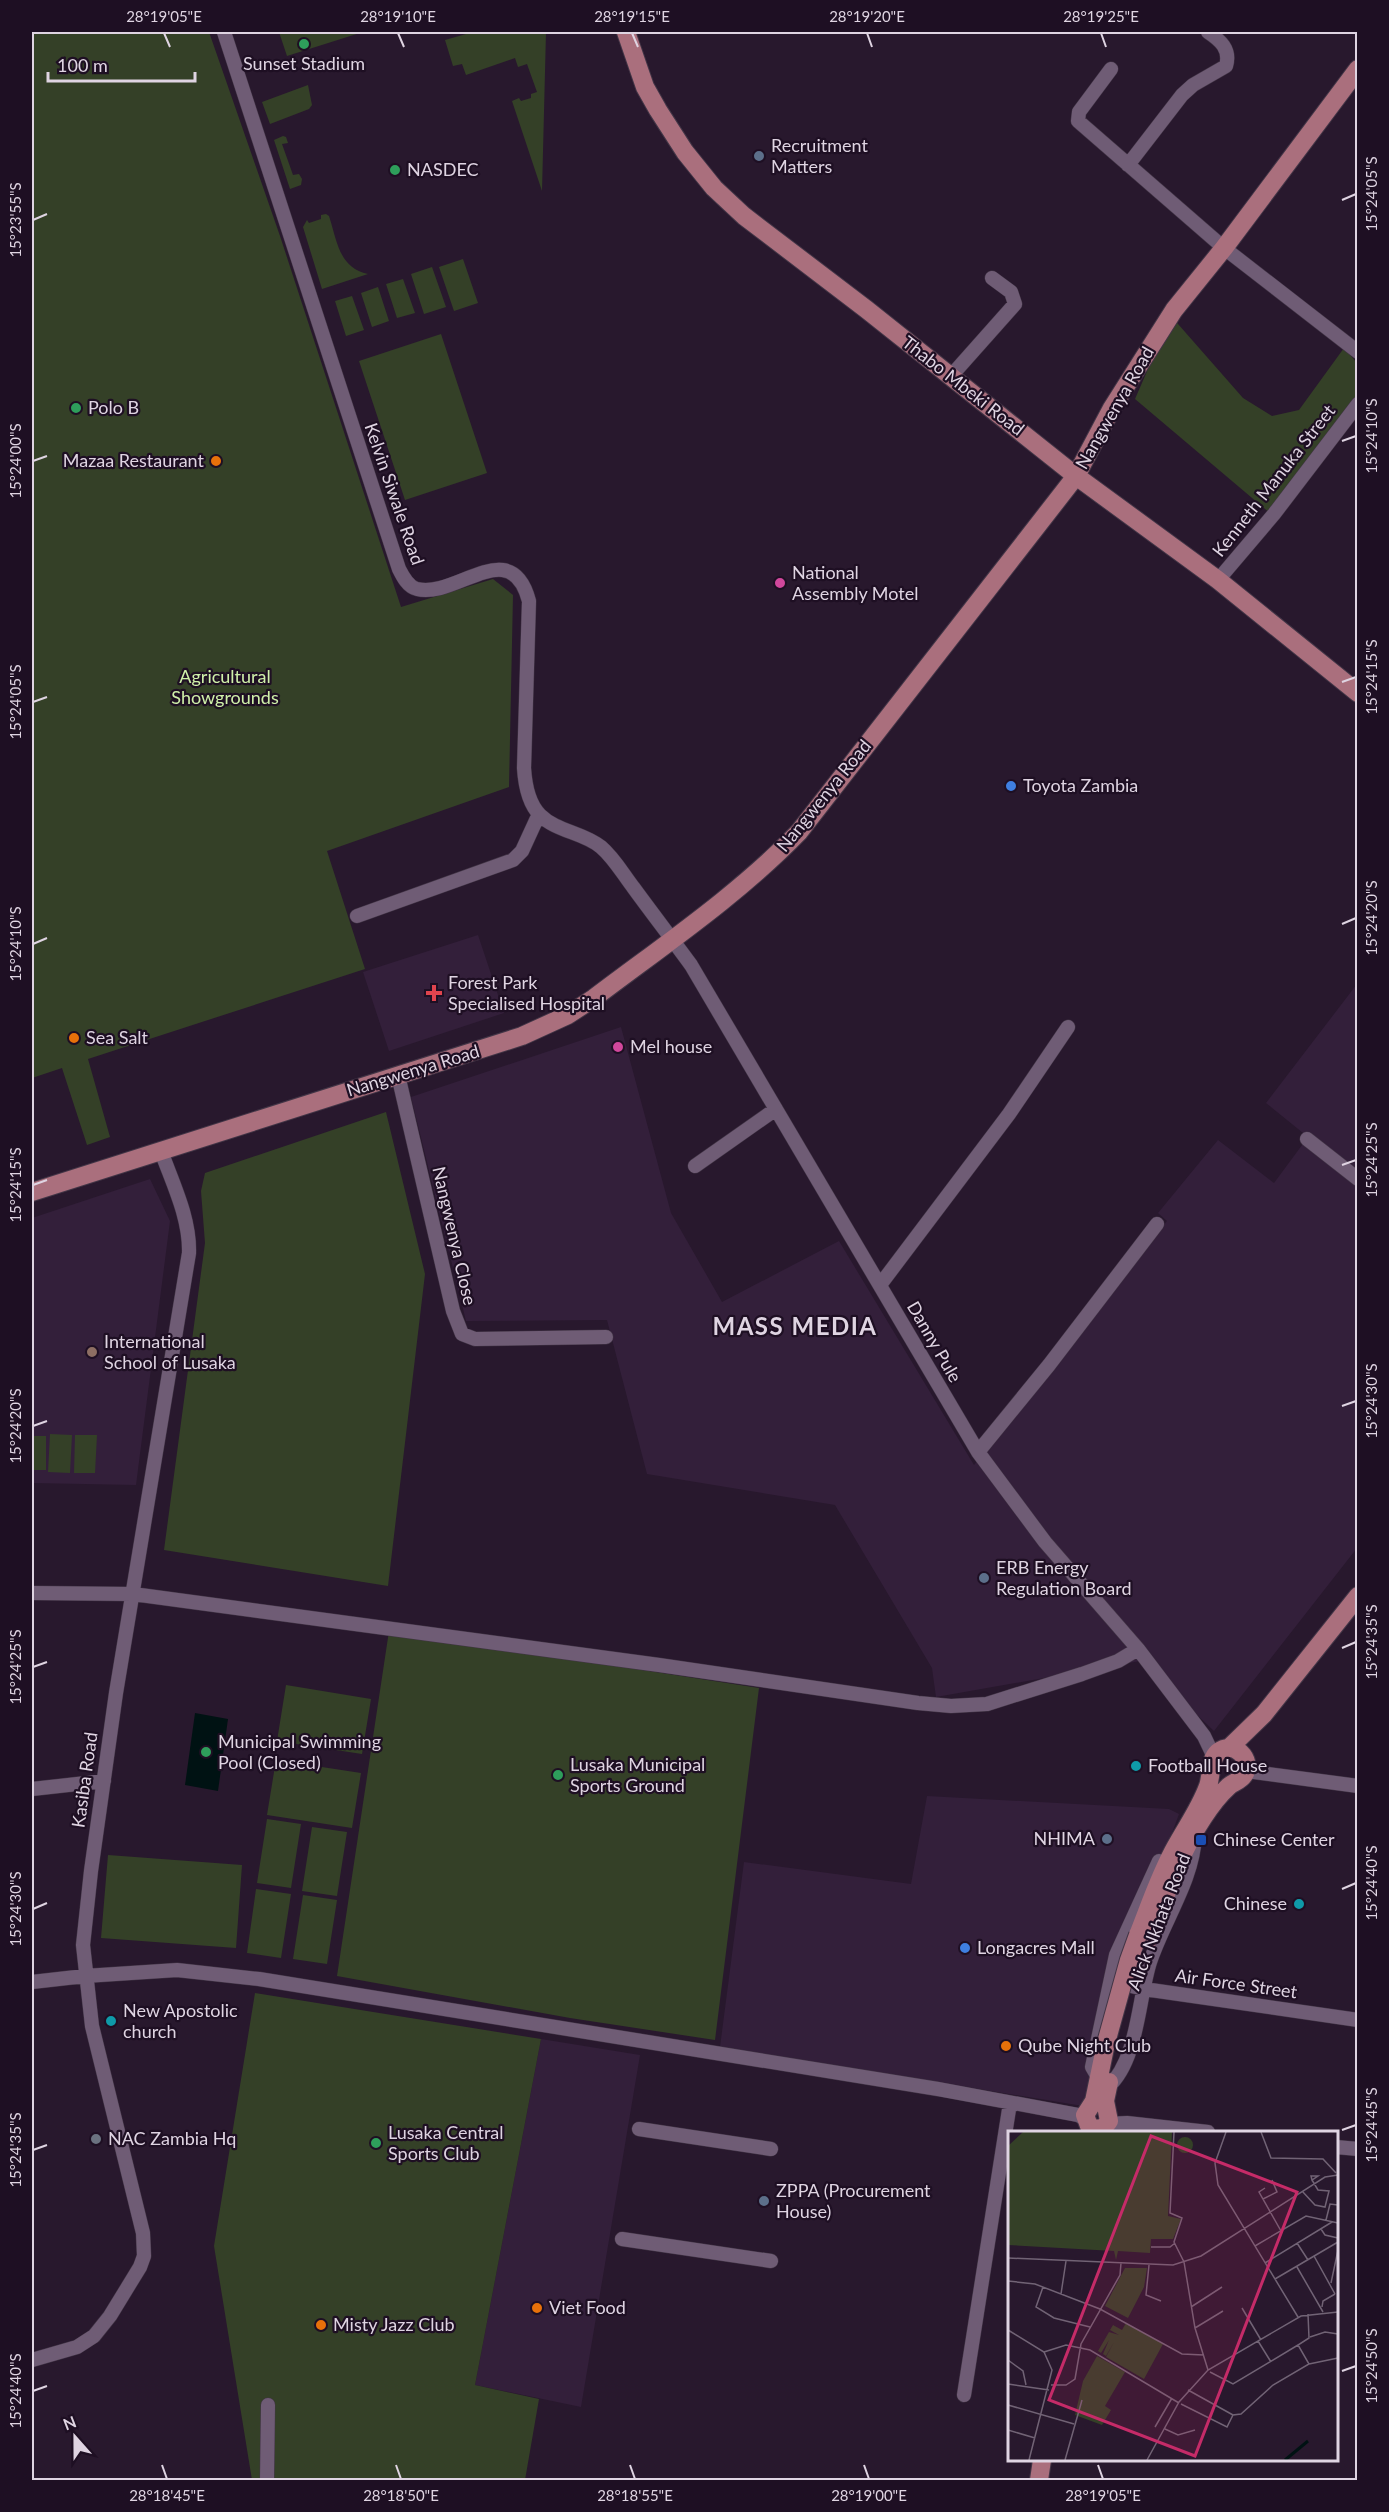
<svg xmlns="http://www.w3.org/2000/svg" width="1389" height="2512" font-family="Lato,sans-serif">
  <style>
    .built { fill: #331f3a }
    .green { fill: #344027 }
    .water { fill: #001213 }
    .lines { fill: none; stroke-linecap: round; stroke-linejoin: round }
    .minor-casing { stroke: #423546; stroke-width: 15 }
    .major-casing { stroke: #423546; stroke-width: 20 }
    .minor { stroke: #6f5c75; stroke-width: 14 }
    .major { stroke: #aa6f7d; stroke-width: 18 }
    .major-bridge-casing { stroke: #423546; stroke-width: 20; stroke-linecap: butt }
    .major-bridge { stroke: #aa6f7d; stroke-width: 18 }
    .ticks { fill: none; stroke: #dfd4e2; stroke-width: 2 }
    .leisure-dot { fill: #2e9e5b; stroke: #1e0f23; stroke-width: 2 }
    .service-dot { fill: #5c6f8a; stroke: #1e0f23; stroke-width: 2 }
    .food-dot { fill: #e8710a; stroke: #1e0f23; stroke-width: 2 }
    .hotel-dot { fill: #d1479c; stroke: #1e0f23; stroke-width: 2 }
    .shop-dot { fill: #3f7fe0; stroke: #1e0f23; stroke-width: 2 }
    .health-dot { fill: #e0444e; stroke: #1e0f23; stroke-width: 2 }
    .education-dot { fill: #8d6e63; stroke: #1e0f23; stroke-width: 2 }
    .culture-dot { fill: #0f9aa8; stroke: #1e0f23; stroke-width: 2 }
    .transit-dot { fill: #1a4fb4; stroke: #1e0f23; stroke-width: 2 }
    .worship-dot { fill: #6b7280; stroke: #1e0f23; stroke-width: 2 }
    .labels { text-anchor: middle; stroke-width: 4.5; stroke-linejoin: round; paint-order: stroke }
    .poi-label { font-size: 18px; fill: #dfd4e2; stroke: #1e0f23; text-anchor: start }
    .street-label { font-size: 18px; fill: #dfd4e2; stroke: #1e0f23 }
    .park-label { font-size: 18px; fill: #cff0a9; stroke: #1e0f23 }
    .district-label { font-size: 24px; font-weight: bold; letter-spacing: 1.5px; fill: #dfd4e2; stroke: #1e0f23 }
    .inset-river { fill: none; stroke: #001213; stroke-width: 3 }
    .inset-road { fill: none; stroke: #716375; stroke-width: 1.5 }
    .view { fill: #c52b68; fill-opacity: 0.15; stroke: #c52b68; stroke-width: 3 }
    .inset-edge { fill: none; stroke: #dfd4e2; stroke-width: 3 }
    .neatline { fill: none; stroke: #dfd4e2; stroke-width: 2 }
    .ticks-label { font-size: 15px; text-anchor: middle; fill: #dfd4e2 }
  </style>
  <rect width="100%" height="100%" fill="#28182d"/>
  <path class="built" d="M478 935 504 1013 389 1051 363 972Z
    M1357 984V1548L1214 1731 1140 1661 936 1697 932 1668 835 1505 647 1474 607 1320 466 1321 411 1097 621 1027 671 1213 722 1302 839 1241 974 1465 1167 1221 1158 1213 1218 1140 1274 1183 1308 1137 1266 1103Z
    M150 1179 170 1221 136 1485 32 1483V1218Z
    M927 1796 1169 1809 1179 1814 1148 1899 1083 2106 720 2047 744 1862 911 1884Z
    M541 2039 640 2055 581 2407 475 2385Z"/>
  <path class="green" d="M32 32H209L280 236 401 607 493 579 513 595 509 787 327 851 365 969 88 1059 110 1137 87 1145 62 1068 32 1078Z
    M279 32H363L287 56Z
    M473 32H546L542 191 512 101 519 98 521 101 531 98V94L537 92 527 64 518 67 515 58 466 75 462 64 453 66 445 40Z
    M308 85 312 105 309 109 270 124 262 102Z
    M283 136 286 137 288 143 282 144 293 175 299 174 302 179 301 185 290 189 274 140Z
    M326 214 329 216C337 241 339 268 368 274L322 289 303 227 307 220 309 223 321 219V215Z
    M463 259 478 303 454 311 439 267Z
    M432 267 446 307 424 314 411 274Z
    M403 279 415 313 397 318 386 284Z
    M378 287 389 321 372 327 361 293Z
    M352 296 364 330 346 336 335 301Z
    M1171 316 1243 398 1272 416 1299 410 1344 348 1357 363V403L1271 514 1135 399Z
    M441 334 487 473 405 500 359 361Z
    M386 1112 425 1274 388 1586 164 1550 205 1243 201 1191 205 1173Z
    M50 1434 72 1435 70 1473 48 1472Z
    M75 1435H97L95 1473H74Z
    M32 1436H46V1470H32Z
    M389 1631 759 1688 715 2040 570 2018 337 1976Z
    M286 1685 371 1699 362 1754 277 1741Z
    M276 1760 361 1773 352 1828 267 1815Z
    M267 1819 301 1824 291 1888 257 1883Z
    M312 1827 347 1832 337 1896 302 1891Z
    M108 1855 242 1865 236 1948 101 1938Z
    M256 1889 291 1894 281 1958 247 1953Z
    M303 1895 337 1900 327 1964 293 1959Z
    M255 1993 541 2039 475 2385 539 2399 525 2480H252L214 2246Z"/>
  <path class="water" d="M195 1713 228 1719 218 1791 185 1785Z"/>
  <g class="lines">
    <defs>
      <path id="minor" d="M224 32 399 569C403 577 408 587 417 589 456 599 511 533 529 601L524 768C525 784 528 803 540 815 557 832 583 832 601 847 614 858 623 874 633 887 652 913 672 939 691 965L978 1452 1045 1542 1138 1649 1204 1736 1214 1757
        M1111 69 1079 112 1078 121 1224 248 1358 352
        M1128 165 1182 95 1193 85 1226 66C1231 49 1220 40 1208 32
        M951 376 1015 304 1011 292 992 278
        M1218 580 1274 514 1358 404
        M357 916 513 860 522 851 539 814
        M398 1075 453 1311 462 1334 475 1339 606 1337
        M1307 1139 1358 1179
        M695 1166 776 1109
        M880 1285 1009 1114 1068 1027
        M978 1452 1049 1365 1157 1224
        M32 1593 133 1594 659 1665 918 1703 951 1706 987 1704 1082 1674 1118 1661 1138 1649
        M1246 1771 1358 1786
        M32 1789 104 1781
        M32 1982 85 1976 177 1970 259 1979 938 2089 1078 2115 1085 2119
        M1114 1982 1144 1989 1358 2020
        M1099 2079 1092 2067 1116 1955 1159 1861
        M1108 2087C1138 2060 1138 2000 1150 1962 1164 1920 1193 1880 1195 1836
        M1107 2124 1127 2123 1208 2132
        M639 2129 771 2149
        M1336 2147 1358 2149
        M622 2239 771 2261
        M32 2360 77 2347 94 2336 110 2316 140 2267 144 2256 143 2233 92 2026 83 1945 91 1871 116 1693 189 1253C190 1218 173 1184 161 1151
        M964 2395 1010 2103
        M267 2480 268 2405"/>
      <path id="major" d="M626 32 645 87 658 110 685 152 714 188 744 216 866 309 1076 476 1218 580 1358 693
        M32 1192 522 1036 568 1015 594 998C664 945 738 895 799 832L1076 476 1112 408 1174 310 1224 248 1358 69
        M1229 1748 1264 1714 1358 1596
        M1138 1935C1150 1905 1160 1874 1176 1846 1187 1826 1200 1808 1208 1786 1212 1775 1209 1760 1218 1752 1234 1739 1254 1760 1244 1775 1240 1781 1234 1782 1229 1786 1219 1795 1210 1807 1203 1818 1179 1854 1165 1898 1149 1939
        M1102 2128 1096 2129 1089 2126 1085 2115 1094 2101 1106 2043
        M1100 2132 1109 2121 1105 2101 1109 2082
        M1039 2480 1042 2460"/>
    </defs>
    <use href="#minor" class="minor-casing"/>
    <use href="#major" class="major-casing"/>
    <use href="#minor" class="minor"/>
    <use href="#major" class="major"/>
    <defs>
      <path id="major-bridge" d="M1106 2043 1129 1960 1138 1935"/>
    </defs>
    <use href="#major-bridge" class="major-bridge-casing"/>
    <use href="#major-bridge" class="major-bridge"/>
  </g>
  <path class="ticks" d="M164 33 170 47M398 33 404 47M632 33 638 47M867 33 872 47M1101 33 1106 47M1342 200 1356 194M33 220 47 214M1342 441 1356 436M33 461 47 456M1342 682 1356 677M33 702 47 697M1342 924 1356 918M33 944 47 938M1342 1165 1356 1160M33 1185 47 1180M1342 1406 1356 1401M33 1426 47 1421M1342 1648 1356 1642M33 1667 47 1662M1342 1889 1356 1883M33 1909 47 1903M1342 2130 1356 2125M33 2150 47 2145M1342 2371 1356 2366M33 2391 47 2386M162 2465 167 2479M396 2465 401 2479M630 2465 635 2479M864 2465 869 2479M1098 2465 1103 2479"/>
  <g class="leisure-dot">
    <circle cx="304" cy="44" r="6"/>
    <circle cx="395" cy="170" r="6"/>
    <circle cx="76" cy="408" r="6"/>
    <circle cx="206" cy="1752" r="6"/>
    <circle cx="558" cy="1775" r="6"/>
    <circle cx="376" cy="2143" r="6"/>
  </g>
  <g class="service-dot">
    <circle cx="759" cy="156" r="6"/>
    <circle cx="984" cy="1578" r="6"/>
    <circle cx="1107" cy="1839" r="6"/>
    <circle cx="764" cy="2201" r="6"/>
  </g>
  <g class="food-dot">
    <circle cx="216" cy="461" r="6"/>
    <circle cx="74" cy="1038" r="6"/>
    <circle cx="1006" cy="2046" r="6"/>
    <circle cx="537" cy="2308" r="6"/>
    <circle cx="321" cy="2325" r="6"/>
  </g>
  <g class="hotel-dot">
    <circle cx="780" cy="583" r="6"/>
    <circle cx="618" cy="1047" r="6"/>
  </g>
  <g class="shop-dot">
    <circle cx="1011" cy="786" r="6"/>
    <circle cx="965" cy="1948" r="6"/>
  </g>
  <path class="health-dot" d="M431 984h6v6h6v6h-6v6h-6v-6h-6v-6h6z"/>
  <circle class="education-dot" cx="92" cy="1352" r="6"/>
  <g class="culture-dot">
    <circle cx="1136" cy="1766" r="6"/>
    <circle cx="1299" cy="1904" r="6"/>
    <circle cx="111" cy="2021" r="6"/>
  </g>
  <rect class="transit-dot" x="1195" y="1834" width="12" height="12" rx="3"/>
  <circle class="worship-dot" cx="96" cy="2139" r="6"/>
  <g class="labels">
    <g class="poi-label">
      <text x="304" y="70" text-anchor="middle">Sunset Stadium</text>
      <text x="771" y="152">Recruitment<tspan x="771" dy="21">Matters</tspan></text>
      <text x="407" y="176">NASDEC</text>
      <text x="88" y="414">Polo B</text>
      <text x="204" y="467" text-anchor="end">Mazaa Restaurant</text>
      <text x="792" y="579">National<tspan x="792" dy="21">Assembly Motel</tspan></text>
      <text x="1023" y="792">Toyota Zambia</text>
      <text x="448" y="989">Forest Park<tspan x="448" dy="21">Specialised Hospital</tspan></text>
      <text x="86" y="1044">Sea Salt</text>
      <text x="630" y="1053">Mel house</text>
      <text x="104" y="1348">International<tspan x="104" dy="21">School of Lusaka</tspan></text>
      <text x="996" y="1574">ERB Energy<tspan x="996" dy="21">Regulation Board</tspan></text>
      <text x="218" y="1748">Municipal Swimming<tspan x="218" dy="21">Pool (Closed)</tspan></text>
      <text x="570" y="1771">Lusaka Municipal<tspan x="570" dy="21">Sports Ground</tspan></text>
      <text x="1148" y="1772">Football House</text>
      <text x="1095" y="1845" text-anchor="end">NHIMA</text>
      <text x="1213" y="1846">Chinese Center</text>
      <text x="1287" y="1910" text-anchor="end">Chinese</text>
      <text x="977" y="1954">Longacres Mall</text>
      <text x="123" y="2017">New Apostolic<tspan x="123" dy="21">church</tspan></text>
      <text x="1018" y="2052">Qube Night Club</text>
      <text x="388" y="2139">Lusaka Central<tspan x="388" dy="21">Sports Club</tspan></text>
      <text x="108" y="2145">NAC Zambia Hq</text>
      <text x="776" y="2197">ZPPA (Procurement<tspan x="776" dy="21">House)</tspan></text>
      <text x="549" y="2314">Viet Food</text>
      <text x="333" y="2331">Misty Jazz Club</text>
    </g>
    <g class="street-label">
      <text transform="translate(963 386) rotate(38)" y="6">Thabo Mbeki Road</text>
      <text transform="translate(1115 408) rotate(-60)" y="6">Nangwenya Road</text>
      <text transform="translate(1274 481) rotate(-52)" y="6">Kenneth Manuka Street</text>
      <text transform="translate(394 494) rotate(71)" y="6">Kelvin Siwale Road</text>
      <text transform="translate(824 796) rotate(-51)" y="6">Nangwenya Road</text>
      <text transform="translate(413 1071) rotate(-17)" y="6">Nangwenya Road</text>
      <text transform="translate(454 1236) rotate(77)" y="6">Nangwenya Close</text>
      <text transform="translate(934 1342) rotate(60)" y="6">Danny Pule</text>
      <text transform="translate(85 1780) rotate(-82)" y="6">Kasiba Road</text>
      <text transform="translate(1159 1922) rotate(-69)" y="6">Alick Nkhata Road</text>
      <text transform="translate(1236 1984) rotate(8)" y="6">Air Force Street</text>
    </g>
    <g class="park-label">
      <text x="225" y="683">Agricultural<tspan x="225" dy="21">Showgrounds</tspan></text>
    </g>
    <g class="district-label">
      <text x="795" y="1335">MASS MEDIA</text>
    </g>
  </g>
  <g transform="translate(1008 2131)">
    <rect width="330" height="330" fill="#28182d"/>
    <path d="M15 1H164L160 85 173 88 165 108H143L142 122 110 120 108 129 106 120 0 114V15ZM169 14a8 8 0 1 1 16 0a8 8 0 1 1-16 0ZM117 137H139L136 156 120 187 97 175ZM118 192 155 213 136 248 98 226 106 211 98 225 95 223 101 209 93 222 90 220 101 201 111 204 102 199 105 194 114 199ZM89 225 117 241 97 275 103 279 94 294 67 284 75 250Z" fill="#344027"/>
    <path class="inset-river" d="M277 329 300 310"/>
    <path class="inset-road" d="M166 1 162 82 174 87 166 111 176 131 187 197 200 239M218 1 207 32 210 54 290 186M253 1 263 27 315 28 328 42M303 45H310L304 49ZM257 57 251 61 273 100M294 60 307 74 317 76 321 60 310 59 304 49M255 68 269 61 264 49M318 89 322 73 330 74M313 98 317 104 330 107M289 112 300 129M247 115 298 85 330 92M143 116H162L167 112M306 125 327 163M0 127 165 134 193 125 317 46 330 44M257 132 324 91M141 134 138 164 153 170M289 136 315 181M267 148 330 111M0 150 27 153 92 178 174 223 196 224M323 152 330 119M35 156 28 176 46 187 82 196M53 163 58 130M183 176 214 156M314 176 315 170 327 163M234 177 253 209M187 197 215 180M0 199 36 221 44 239 21 329M302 206 317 201 330 203M250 210 263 231M36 221 58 214 82 219 171 272M0 229 15 240 18 254M301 233 330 227M202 241 225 253 290 214M0 253 41 259M43 254H58L67 248 73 213 112 144 113 132M180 259 225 284M173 273 219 296 225 284 233 283 265 254 301 233 290 214 301 207 300 183M0 274 66 293M147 296 164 267M157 298 170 304 187 299M0 299 27 307M57 329 74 269M139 329 171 271 200 239 293 185 330 181"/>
    <path class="view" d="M143 5 289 61 187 325 41 269Z"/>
    <rect width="330" height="330" class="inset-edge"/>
  </g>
  <rect width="1389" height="2512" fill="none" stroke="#1e0f23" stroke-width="66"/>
  <g transform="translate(75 2437) rotate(339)" stroke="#1e0f23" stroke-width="4.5" paint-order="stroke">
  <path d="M0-4.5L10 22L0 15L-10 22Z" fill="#dfd4e2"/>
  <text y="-9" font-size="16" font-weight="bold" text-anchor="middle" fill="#dfd4e2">N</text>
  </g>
  <path d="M48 72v9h147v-9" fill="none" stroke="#dfd4e2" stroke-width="3"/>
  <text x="57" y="72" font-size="18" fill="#dfd4e2" stroke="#1e0f23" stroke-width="4.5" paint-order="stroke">100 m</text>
  <rect x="33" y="33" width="1323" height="2446" class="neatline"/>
  <g class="ticks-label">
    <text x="164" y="22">28°19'05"E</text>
    <text x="398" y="22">28°19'10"E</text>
    <text x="632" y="22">28°19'15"E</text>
    <text x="867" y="22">28°19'20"E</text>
    <text x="1101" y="22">28°19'25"E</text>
    <text transform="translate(1372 194) rotate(-90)" y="5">15°24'05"S</text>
    <text transform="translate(16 220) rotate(-90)" y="5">15°23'55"S</text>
    <text transform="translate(1372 436) rotate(-90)" y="5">15°24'10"S</text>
    <text transform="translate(16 461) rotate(-90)" y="5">15°24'00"S</text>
    <text transform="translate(1372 677) rotate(-90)" y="5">15°24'15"S</text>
    <text transform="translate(16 702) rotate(-90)" y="5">15°24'05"S</text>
    <text transform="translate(1372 918) rotate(-90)" y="5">15°24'20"S</text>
    <text transform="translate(16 944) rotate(-90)" y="5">15°24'10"S</text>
    <text transform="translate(1372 1160) rotate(-90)" y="5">15°24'25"S</text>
    <text transform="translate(16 1185) rotate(-90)" y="5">15°24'15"S</text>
    <text transform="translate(1372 1401) rotate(-90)" y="5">15°24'30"S</text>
    <text transform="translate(16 1426) rotate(-90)" y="5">15°24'20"S</text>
    <text transform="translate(1372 1642) rotate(-90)" y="5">15°24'35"S</text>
    <text transform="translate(16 1667) rotate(-90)" y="5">15°24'25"S</text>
    <text transform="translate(1372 1883) rotate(-90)" y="5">15°24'40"S</text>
    <text transform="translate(16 1909) rotate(-90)" y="5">15°24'30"S</text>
    <text transform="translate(1372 2125) rotate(-90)" y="5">15°24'45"S</text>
    <text transform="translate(16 2150) rotate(-90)" y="5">15°24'35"S</text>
    <text transform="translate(1372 2366) rotate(-90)" y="5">15°24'50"S</text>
    <text transform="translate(16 2391) rotate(-90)" y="5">15°24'40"S</text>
    <text x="167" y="2501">28°18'45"E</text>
    <text x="401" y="2501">28°18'50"E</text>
    <text x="635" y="2501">28°18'55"E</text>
    <text x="869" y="2501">28°19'00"E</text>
    <text x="1103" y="2501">28°19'05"E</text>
  </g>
</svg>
